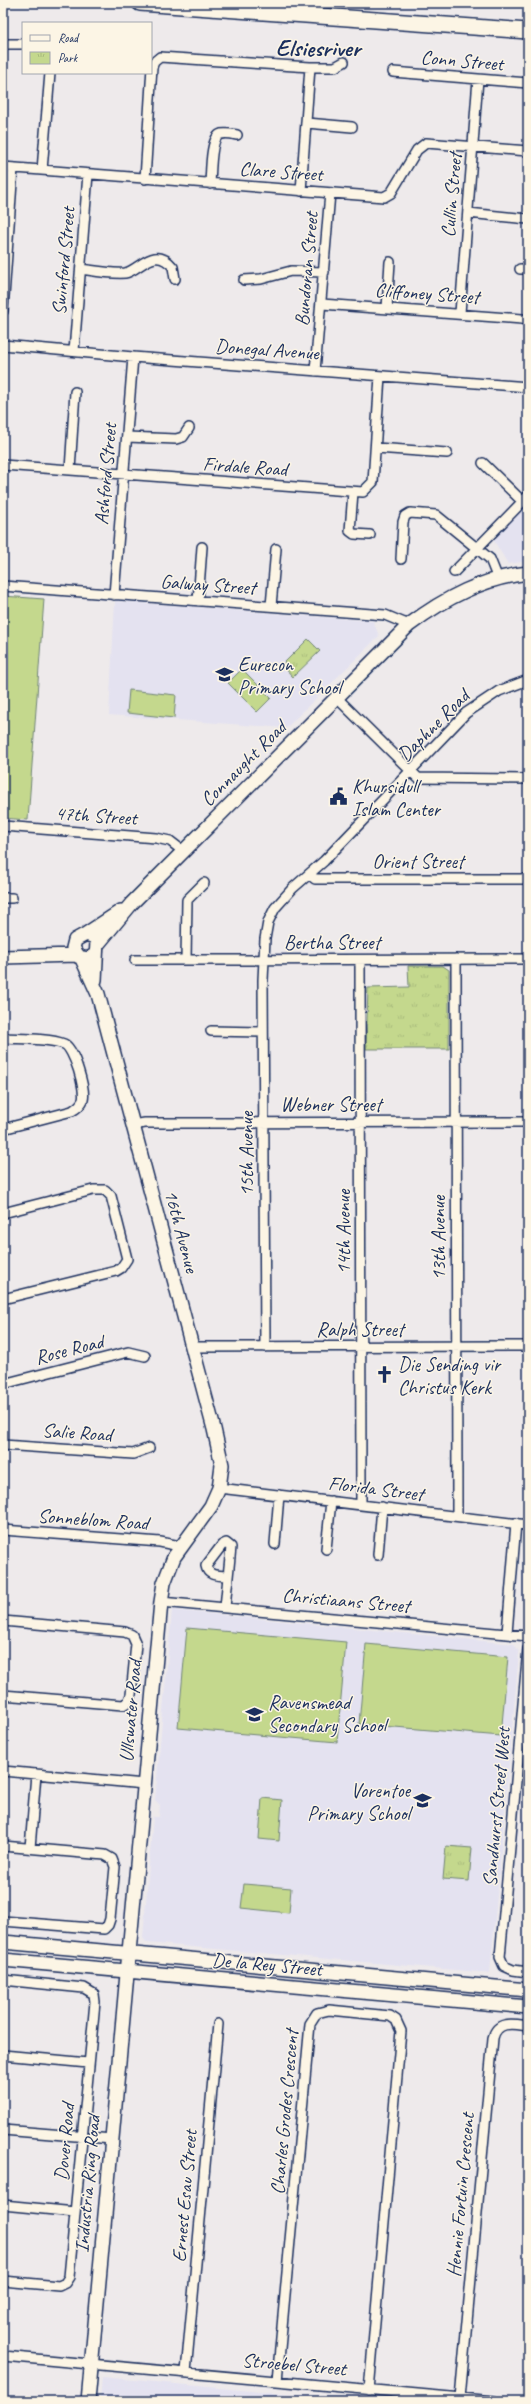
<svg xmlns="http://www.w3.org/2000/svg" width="531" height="2404" font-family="Caveat,sans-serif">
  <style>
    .built { fill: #e4e2f0 }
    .park { fill: url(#park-tufts); stroke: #708476 }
    .garden { fill: #c4d88d; stroke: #708476 }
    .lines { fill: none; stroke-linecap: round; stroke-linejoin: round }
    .street-casing { stroke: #1b2f5e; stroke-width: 12 }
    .secondary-casing { stroke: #1b2f5e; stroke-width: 16 }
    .primary-casing { stroke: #1b2f5e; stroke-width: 18 }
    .street { stroke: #fcf5e5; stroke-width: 9 }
    .secondary { stroke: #fcf5e5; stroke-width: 13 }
    .primary { stroke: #fcf5e5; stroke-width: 15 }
    .labels { text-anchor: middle; stroke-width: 3; stroke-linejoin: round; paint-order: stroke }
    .street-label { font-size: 20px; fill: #1b2f5e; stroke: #fcf5e5 }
    .poi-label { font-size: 20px; fill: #1b2f5e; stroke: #fcf5e5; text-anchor: start }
    .district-label { font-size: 24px; font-weight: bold; fill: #1b2f5e; stroke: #fcf5e5 }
  </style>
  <defs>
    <pattern id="park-tufts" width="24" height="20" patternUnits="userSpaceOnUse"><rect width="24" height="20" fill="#c4d88d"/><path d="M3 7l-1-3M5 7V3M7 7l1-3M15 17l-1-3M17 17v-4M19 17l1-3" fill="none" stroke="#a8ba7c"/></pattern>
  </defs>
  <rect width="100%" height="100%" fill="#eeeaeb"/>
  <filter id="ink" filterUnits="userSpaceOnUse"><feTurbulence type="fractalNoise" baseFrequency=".025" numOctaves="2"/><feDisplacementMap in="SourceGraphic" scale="8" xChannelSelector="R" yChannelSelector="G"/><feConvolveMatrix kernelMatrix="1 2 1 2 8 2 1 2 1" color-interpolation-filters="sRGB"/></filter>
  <g filter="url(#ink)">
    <path class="built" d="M528 504V561L508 564 493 539Z
      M115 601 373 621 379 636 286 728 109 715Z
      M172 1610 514 1644 519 1652 490 1973 147 1943 143 1938 153 1817H159L160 1805 155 1800Z
      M102 2377 356 2401H100Z"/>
    <path class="park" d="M308 639 320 651 293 677 282 665Z
      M408 966H443L449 970V1049H366L368 988 409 987Z
      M446 1846 472 1848 469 1881 443 1879Z"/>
    <path class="garden" d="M3 596 44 599 28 820 3 818Z
      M242 669 271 698 257 712 228 683Z
      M129 690 176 695 174 718 127 713Z
      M187 1628 346 1642 337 1742 178 1728Z
      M366 1644 508 1657 501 1736 359 1724Z
      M262 1798 282 1800 279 1841 259 1839Z
      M244 1884 291 1888 289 1913 241 1908Z"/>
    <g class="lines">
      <defs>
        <path id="street" d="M3 47 7 44H23
          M393 72 528 83
          M307 123 352 127
          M3 167 384 197 391 193 417 150 426 143 528 151
          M42 170 50 73
          M145 179 152 67 154 62 160 57 310 67H335L344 62
          M210 184C211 173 210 137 221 134 226 133 232 134 237 135
          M301 191 310 67
          M468 213 528 219
          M81 269C95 271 111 274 125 273 139 271 154 244 173 267L175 279
          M520 269H528
          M244 280 261 279 291 271 324 272
          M322 304 522 319 528 321
          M387 308 390 262
          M3 311 13 168
          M460 313 478 79
          M3 345 133 357 528 387
          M74 351 88 174
          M315 371 330 193
          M127 437 176 439 183 437 189 428
          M376 448 447 453
          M483 463 523 502
          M3 465 363 492 373 482 380 376
          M70 470 75 392
          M353 492 350 531 354 534 370 535
          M401 559 403 522 405 516 410 513 436 515 490 559 498 579
          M454 572 528 496
          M3 586 385 615 409 625
          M114 595 133 357
          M198 601 202 547
          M271 606 276 549
          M336 697 418 778 528 779
          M3 826 156 838 170 841 183 851
          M309 874 315 879H528
          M3 898H12
          M456 959 457 1516
          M135 960 528 959
          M186 960 187 900 204 883
          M360 960 361 1505
          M211 1031 263 1032
          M3 1038C20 1039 49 1038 64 1044 74 1048 86 1090 83 1100 81 1105 77 1108 72 1111L3 1129
          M133 1125 145 1123 528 1122
          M3 1213 93 1190H105L111 1196 127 1259 121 1268 116 1271 3 1299
          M192 1347 528 1346
          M265 1347 263 980 265 939 268 922 275 908 293 888 324 861 466 713 499 691 528 680
          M3 1384 128 1352 145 1356
          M3 1445 133 1454 149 1448
          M219 1488 528 1525
          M3 1530 160 1542 180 1546
          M275 1544 279 1495
          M326 1549 331 1501
          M378 1555 382 1507
          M161 1602 528 1636
          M225 1607 231 1547 226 1543 222 1545 206 1566C208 1577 219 1575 228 1576
          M3 1621 125 1632 132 1635 136 1644 131 1695 128 1702 123 1705 3 1695
          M507 1633 516 1523
          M528 1649 500 1957 504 1966 513 1970 528 1972
          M3 1771 144 1784
          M3 1846 105 1855 112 1859 115 1867 110 1919 108 1925 104 1929 3 1921
          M30 1848 36 1774
          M3 1980 84 1988 94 1994 95 2002 69 2277 65 2283 59 2286 3 2281
          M3 2055 88 2063
          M3 2130 112 2139
          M3 2205 75 2212
          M3 2356 494 2401
          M186 2372 218 2024
          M277 2381 310 2024 317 2013 329 2010 390 2016 396 2020 401 2031 369 2390
          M460 2398 493 2038C497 2020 514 2024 528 2026"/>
        <path id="secondary" d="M86 934 121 911
          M98 944 132 903 409 625C445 598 483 578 528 573
          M3 957 76 955
          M82 959 98 994 214 1429 222 1465 219 1488 211 1506 174 1557 164 1583 161 1602 88 2401
          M95 980 97 941 94 937 86 934 75 940 73 948 79 957 88 959 96 954
          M3 1942 528 1990
          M3 1960 528 2007"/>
        <path id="primary" d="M140 3 528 31"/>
      </defs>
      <use href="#street" class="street-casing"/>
      <use href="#secondary" class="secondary-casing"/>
      <use href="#primary" class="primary-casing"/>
      <use href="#street" class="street"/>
      <use href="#secondary" class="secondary"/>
      <use href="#primary" class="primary"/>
    </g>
  </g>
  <defs>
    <symbol id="school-bare" viewBox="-9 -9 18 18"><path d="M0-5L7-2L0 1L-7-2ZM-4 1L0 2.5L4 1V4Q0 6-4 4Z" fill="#1b2f5e" stroke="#fcf5e5" stroke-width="2.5" paint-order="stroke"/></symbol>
    <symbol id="civic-bare" viewBox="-9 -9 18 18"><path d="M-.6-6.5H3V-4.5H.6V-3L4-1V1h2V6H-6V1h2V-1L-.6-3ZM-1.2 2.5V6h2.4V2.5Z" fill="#1b2f5e" stroke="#fcf5e5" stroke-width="2.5" paint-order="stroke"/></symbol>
    <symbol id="church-bare" viewBox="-9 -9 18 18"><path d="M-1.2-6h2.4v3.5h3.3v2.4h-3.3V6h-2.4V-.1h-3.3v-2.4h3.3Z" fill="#1b2f5e" stroke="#fcf5e5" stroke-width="2.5" paint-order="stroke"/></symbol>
  </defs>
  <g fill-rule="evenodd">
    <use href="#school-bare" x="212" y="662" width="25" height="25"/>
    <use href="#civic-bare" x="326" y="784" width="25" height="25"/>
    <use href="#church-bare" x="372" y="1362" width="25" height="25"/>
    <use href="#school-bare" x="242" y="1702" width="25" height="25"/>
    <use href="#school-bare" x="410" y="1788" width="25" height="25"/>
  </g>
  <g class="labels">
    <g class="street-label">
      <text transform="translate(462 60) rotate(5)" y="7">Conn Street</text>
      <text transform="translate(281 171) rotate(4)" y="7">Clare Street</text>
      <text transform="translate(451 195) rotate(-85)" y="7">Cullin Street</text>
      <text transform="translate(63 261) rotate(-85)" y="7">Swinford Street</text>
      <text transform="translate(306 269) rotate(-85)" y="7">Bundoran Street</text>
      <text transform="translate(427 293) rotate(4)" y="7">Cliffoney Street</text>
      <text transform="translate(267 349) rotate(4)" y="7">Donegal Avenue</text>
      <text transform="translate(245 466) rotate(4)" y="7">Firdale Road</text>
      <text transform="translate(105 474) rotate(-85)" y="7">Ashford Street</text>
      <text transform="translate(208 584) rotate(4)" y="7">Galway Street</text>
      <text transform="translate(433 725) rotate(-45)" y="7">Daphne Road</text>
      <text transform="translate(243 763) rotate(-45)" y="7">Connaught Road</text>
      <text transform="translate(96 815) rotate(4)" y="7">47th Street</text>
      <text x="418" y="868">Orient Street</text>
      <text x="332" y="949">Bertha Street</text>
      <text x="331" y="1111">Webner Street</text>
      <text transform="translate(246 1154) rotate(-90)" y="7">15th Avenue</text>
      <text transform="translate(182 1231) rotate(75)" y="7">16th Avenue</text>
      <text transform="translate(343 1232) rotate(-90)" y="7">14th Avenue</text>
      <text transform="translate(438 1238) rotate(-90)" y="7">13th Avenue</text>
      <text x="360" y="1336">Ralph Street</text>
      <text transform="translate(69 1349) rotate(-14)" y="7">Rose Road</text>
      <text transform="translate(77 1432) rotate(4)" y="7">Salie Road</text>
      <text transform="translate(376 1488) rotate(7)" y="7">Florida Street</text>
      <text transform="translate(93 1519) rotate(4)" y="7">Sonneblom Road</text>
      <text transform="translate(346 1600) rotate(5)" y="7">Christiaans Street</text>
      <text transform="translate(130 1711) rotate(-85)" y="7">Ullswater Road</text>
      <text transform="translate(496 1807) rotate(-85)" y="7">Sandhurst Street West</text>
      <text transform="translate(267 1964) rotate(5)" y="7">De la Rey Street</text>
      <text transform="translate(284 2112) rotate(-85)" y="7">Charles Grodes Crescent</text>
      <text transform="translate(64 2142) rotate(-85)" y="7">Dover Road</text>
      <text transform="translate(87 2184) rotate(-85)" y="7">Industria Ring Road</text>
      <text transform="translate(460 2195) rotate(-85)" y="7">Hennie Fortuin Crescent</text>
      <text transform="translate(184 2196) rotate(-85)" y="7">Ernest Esau Street</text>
      <text transform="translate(294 2364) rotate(5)" y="7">Stroebel Street</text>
    </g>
    <g class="poi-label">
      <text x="238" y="671">Eurecon<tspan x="238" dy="23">Primary School</tspan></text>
      <text x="352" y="793">Khursidull<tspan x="352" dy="23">Islam Center</tspan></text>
      <text x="398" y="1371">Die Sending vir<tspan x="398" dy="23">Christus Kerk</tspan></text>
      <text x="268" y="1709">Ravensmead<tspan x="268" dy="23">Secondary School</tspan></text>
      <text x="410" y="1797" text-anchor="end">Vorentoe<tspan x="410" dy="23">Primary School</tspan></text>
    </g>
    <g class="district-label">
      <text x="318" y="56">Elsiesriver</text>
    </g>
  </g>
  <rect width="531" height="2404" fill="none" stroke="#fcf5e5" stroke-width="16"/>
  <rect x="8" y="8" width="515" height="2388" fill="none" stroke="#1b2f5e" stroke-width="1.5" filter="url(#ink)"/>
  <rect x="22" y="22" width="130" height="52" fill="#fcf5e5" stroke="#a2a6af"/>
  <rect x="30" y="35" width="20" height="6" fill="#fcf5e5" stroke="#a2a6af"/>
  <text x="58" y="42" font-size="12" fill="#1b2f5e">Road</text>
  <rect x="30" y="52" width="20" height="12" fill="url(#park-tufts)" stroke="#a2a6af"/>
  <text x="58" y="62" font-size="12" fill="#1b2f5e">Park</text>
</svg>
